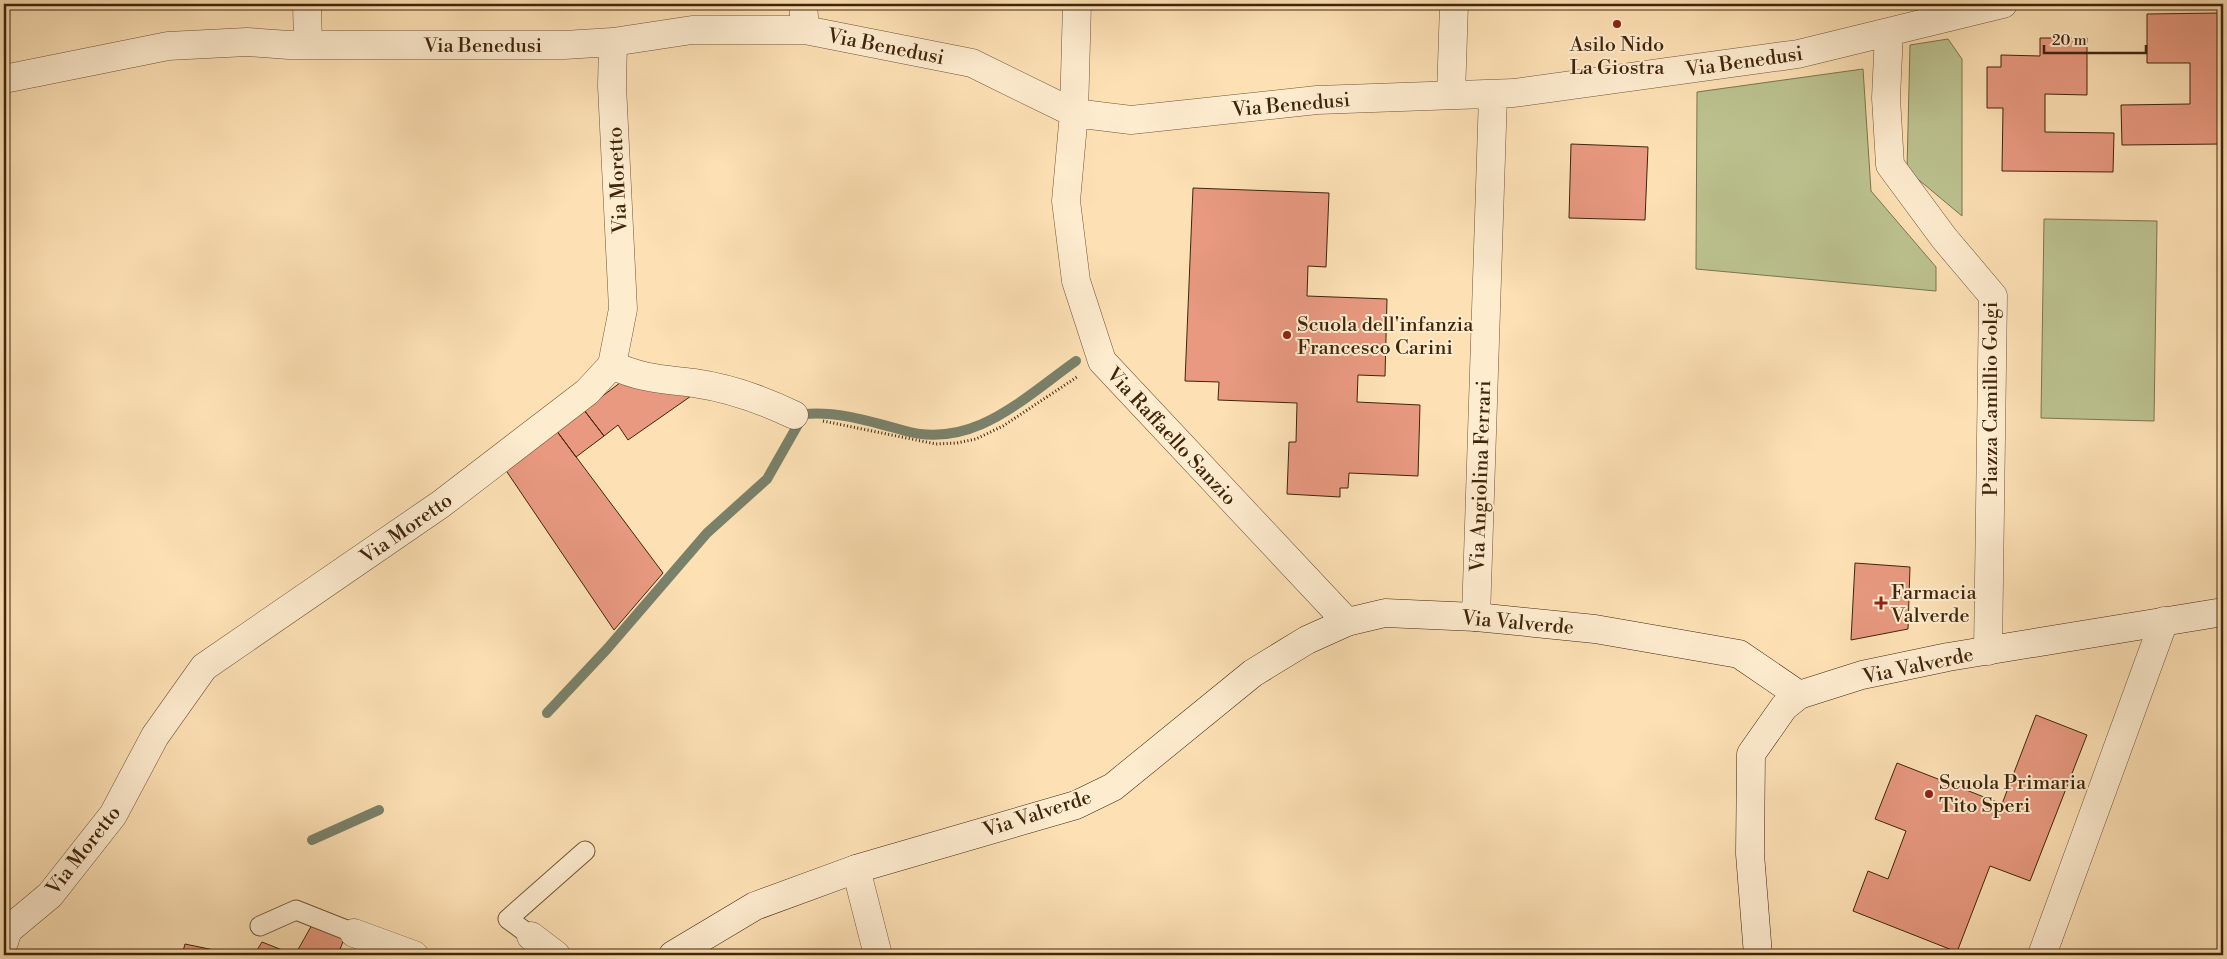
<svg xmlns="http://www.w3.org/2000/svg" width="2227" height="959" font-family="'Libre Bodoni',serif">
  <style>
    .green { fill: #bcc390; stroke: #7e744e }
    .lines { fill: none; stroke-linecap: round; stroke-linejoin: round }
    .stream { stroke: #7a816a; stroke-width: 10 }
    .building { fill: #e89980; stroke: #40250b }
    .lane-casing { stroke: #6f5436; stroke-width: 21 }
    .street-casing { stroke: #6f5436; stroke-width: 29 }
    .secondary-casing { stroke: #40250b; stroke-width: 29 }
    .path { stroke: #40250b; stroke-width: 3; stroke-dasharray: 1 2.5; stroke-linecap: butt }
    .lane { stroke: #feeccf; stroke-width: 19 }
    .street { stroke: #feeccf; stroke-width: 28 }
    .secondary { stroke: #feeccf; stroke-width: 28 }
    .poi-dot { fill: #8f2418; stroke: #feeccf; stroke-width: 2 }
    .labels { text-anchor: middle; stroke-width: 4; stroke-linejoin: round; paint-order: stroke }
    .poi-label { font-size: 20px; fill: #40250b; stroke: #feeccf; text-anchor: start }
    .street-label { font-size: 20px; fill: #40250b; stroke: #feeccf }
  </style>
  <rect width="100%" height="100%" fill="#fde1b5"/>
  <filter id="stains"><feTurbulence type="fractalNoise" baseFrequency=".004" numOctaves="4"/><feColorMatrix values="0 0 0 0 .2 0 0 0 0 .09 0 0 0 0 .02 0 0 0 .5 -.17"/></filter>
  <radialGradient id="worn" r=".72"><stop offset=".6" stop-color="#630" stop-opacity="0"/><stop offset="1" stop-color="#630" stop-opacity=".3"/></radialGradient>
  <path class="green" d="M1948 39 1962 59V216L1907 170 1910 45Z
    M1863 69 1871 191 1936 267V291L1696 269 1697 92Z
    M2044 219 2157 221 2154 421 2041 418Z"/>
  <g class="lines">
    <path class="stream" d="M547 713 607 649 707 533 767 479 804 414C838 411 869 421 902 430 972 451 1022 399 1076 361
      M312 840 379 810"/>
  </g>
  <path class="building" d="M2223 13V144L2122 145 2121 105 2190 104V63H2147V14Z
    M2040 38H2087V95L2045 94V132L2114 133 2113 172 2002 171 2003 108H1987V67H2001V55L2040 56Z
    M1571 144 1648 147 1645 220 1569 218Z
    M1193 188 1329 193 1326 267 1308 266 1307 296 1387 299 1385 376 1358 375 1357 402 1420 405 1418 476 1349 473 1348 488H1340V497L1287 494 1289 442H1296L1297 403 1218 400 1219 382 1185 381Z
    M625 379 694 394 628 440 618 425 604 436 584 410Z
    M584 410 604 436 576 457 556 430Z
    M556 430 663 573 614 630 505 469Z
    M1855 563 1910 567 1908 629 1851 640Z
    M2036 715 2087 735 2030 881 1990 866 1957 952 1853 911 1868 871 1888 879 1906 831 1875 819 1897 763 2002 804Z
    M313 923 345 936 338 955H254L262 942 295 955Z
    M185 944 238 955H182Z"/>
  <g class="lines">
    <defs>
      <path id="lane" d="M260 926 296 910 354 933
        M531 936 508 919 585 851"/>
      <path id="street" d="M307 4 308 45
        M803 4 805 30
        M1077 4 1074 113 1066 201 1076 281 1102 361 1347 622
        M1889 32 1886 98 1890 165 1944 238 1993 296 1988 651
        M4 79 168 46 247 42 289 45H564L613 42 692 30H805L972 63 1074 113 1131 120 1317 100 1514 93 1798 54 2003 4
        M1451 95 1454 4
        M612 365C642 379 663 379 694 383 729 388 763 400 794 415
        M1476 617 1493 95
        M856 869 878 955
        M354 933 414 955
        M531 936 556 955
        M4 942 8 930 50 895 113 815 155 736 204 667 441 504 587 392 612 365 623 309 612 86 613 42
        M2042 955 2164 621"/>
      <path id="secondary" d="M673 955 755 906 856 869 1076 805 1113 787 1253 673 1307 640 1347 622 1385 613 1476 617 1595 629 1739 654 1799 695
        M1758 955 1750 854 1751 754 1784 707 1799 695 1862 675 1948 657 2223 612"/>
    </defs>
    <use href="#lane" class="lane-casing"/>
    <use href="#street" class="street-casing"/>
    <use href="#secondary" class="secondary-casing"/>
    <path class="path" d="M823 421 936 444 957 443 976 439 1003 426 1077 377"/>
    <use href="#lane" class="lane"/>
    <use href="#street" class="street"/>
    <use href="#secondary" class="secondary"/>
  </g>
  <g class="poi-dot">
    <circle cx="1617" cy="24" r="5"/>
    <circle cx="1287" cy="335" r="5"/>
    <path d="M1878.5 595.5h5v5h5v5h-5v5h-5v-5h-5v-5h5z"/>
    <circle cx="1929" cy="794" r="5"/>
  </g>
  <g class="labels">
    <g class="poi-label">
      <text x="1617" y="51" text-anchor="middle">Asilo Nido<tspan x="1617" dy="23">La Giostra</tspan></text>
      <text x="1297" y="331">Scuola dell'infanzia<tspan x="1297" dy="23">Francesco Carini</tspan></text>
      <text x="1891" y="599">Farmacia<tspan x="1891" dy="23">Valverde</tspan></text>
      <text x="1939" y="789">Scuola Primaria<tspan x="1939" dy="23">Tito Speri</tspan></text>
    </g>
    <g class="street-label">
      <text x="483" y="52">Via Benedusi</text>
      <text transform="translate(886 46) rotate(11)" y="7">Via Benedusi</text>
      <text transform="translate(1744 61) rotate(-8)" y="7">Via Benedusi</text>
      <text transform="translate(1291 104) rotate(-5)" y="7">Via Benedusi</text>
      <text transform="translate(617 180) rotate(-93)" y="7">Via Moretto</text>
      <text transform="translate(1990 399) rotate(-90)" y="7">Piazza Camillio Golgi</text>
      <text transform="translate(1172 436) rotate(47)" y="7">Via Raffaello Sanzio</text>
      <text transform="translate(1480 476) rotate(-88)" y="7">Via Angiolina Ferrari</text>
      <text transform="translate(406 528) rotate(-35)" y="7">Via Moretto</text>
      <text transform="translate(1518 622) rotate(5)" y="7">Via Valverde</text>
      <text transform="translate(1918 665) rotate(-12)" y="7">Via Valverde</text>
      <text transform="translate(1037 813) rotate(-18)" y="7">Via Valverde</text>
      <text transform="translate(83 850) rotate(-52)" y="7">Via Moretto</text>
    </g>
  </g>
  <rect width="2227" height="959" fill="none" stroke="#fde1b5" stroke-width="20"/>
  <rect x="5" y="5" width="2217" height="949" fill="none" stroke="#40250b" stroke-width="2.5"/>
  <rect x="10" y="10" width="2207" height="939" fill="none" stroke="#40250b"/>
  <path d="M2044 45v8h102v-8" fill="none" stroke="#40250b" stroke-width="2.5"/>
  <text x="2052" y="45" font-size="15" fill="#40250b" stroke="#feeccf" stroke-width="4" paint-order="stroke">20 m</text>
  <rect width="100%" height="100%" filter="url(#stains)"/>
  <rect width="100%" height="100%" fill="url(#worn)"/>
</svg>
